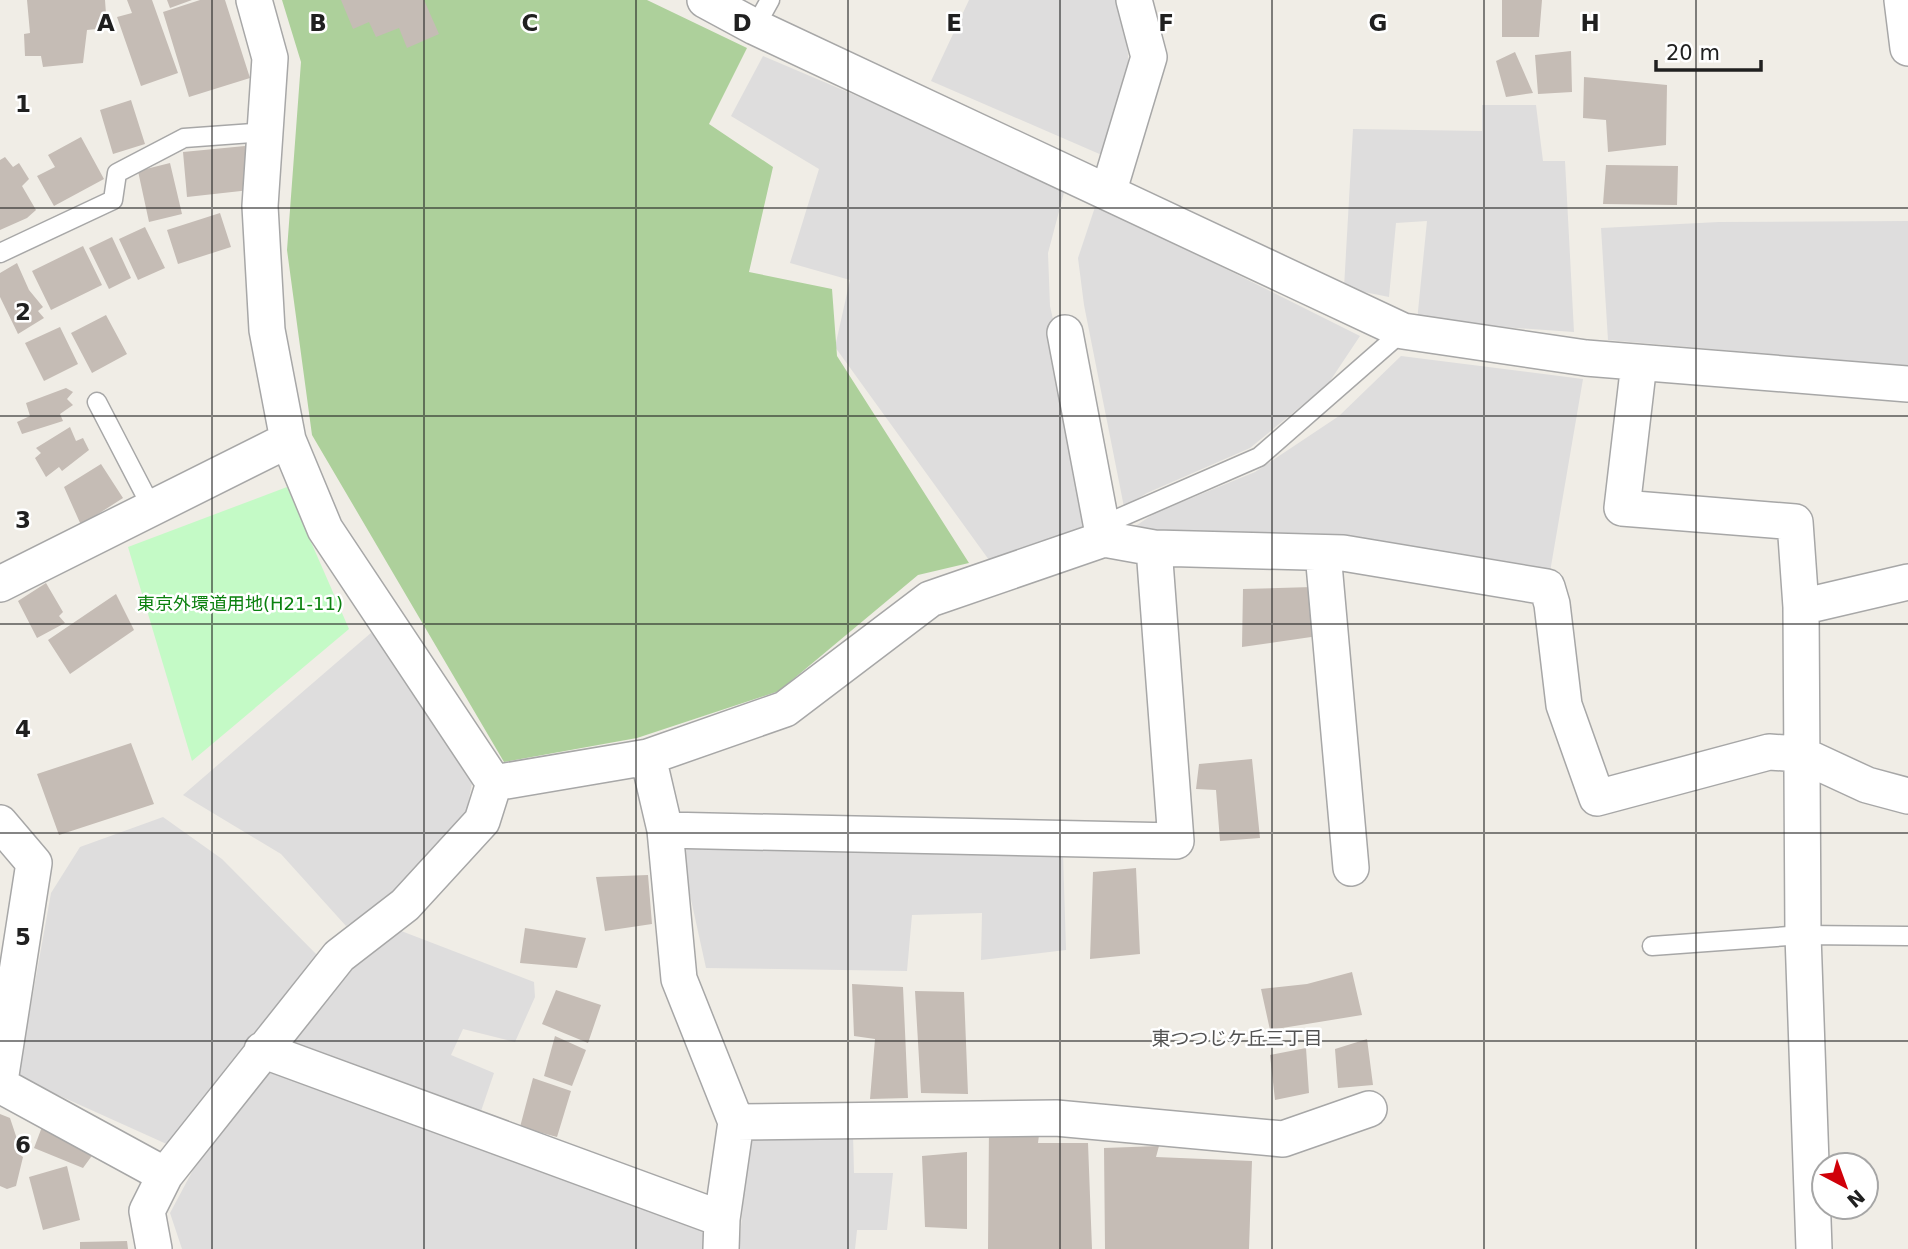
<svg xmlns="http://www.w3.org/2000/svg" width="1908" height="1249" font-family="'DejaVu Sans','Noto Sans JP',sans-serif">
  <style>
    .residential { fill: #dedddd }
    .forest { fill: #add09b }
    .park { fill: #c4fac6 }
    .building { fill: #c5bcb5 }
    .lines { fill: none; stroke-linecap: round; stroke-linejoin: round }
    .service-casing { stroke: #a7a7a7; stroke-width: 21 }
    .minor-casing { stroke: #a7a7a7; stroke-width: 38 }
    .service { stroke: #fff; stroke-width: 18 }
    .minor { stroke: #fff; stroke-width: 35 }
    .grid { fill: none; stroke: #202020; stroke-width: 2; stroke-opacity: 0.55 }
    .labels { text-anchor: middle; stroke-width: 5; stroke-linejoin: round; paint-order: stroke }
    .park-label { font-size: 18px; fill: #0b810f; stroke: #fff }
    .neighbourhood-label { font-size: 19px; fill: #535353; stroke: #fff }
    .grid-label { font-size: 23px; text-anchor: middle; font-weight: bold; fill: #202020; stroke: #fff; stroke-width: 5; stroke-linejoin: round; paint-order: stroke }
  </style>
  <rect width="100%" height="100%" fill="#f0ede6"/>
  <path class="residential" d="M969 0H1123L1130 78 1111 159 931 81Z
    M763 56 1066 185 1048 253 1050 306 1097 516 1075 535 989 560 835 347 850 280 790 263 819 169 731 116Z
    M1482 105H1536L1543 161H1565L1574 332 1417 321 1427 221 1396 223 1389 297 1344 288 1353 129 1482 131Z
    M1096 204 1360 336 1328 384 1250 448 1147 493 1124 507 1084 305 1078 258Z
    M1908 221V366L1608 340 1601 228 1719 222Z
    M1401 356 1583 379 1550 572 1332 534 1125 533 1155 513 1255 472 1339 416Z
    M372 632 472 783 464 825 387 900 346 926 281 854 183 795Z
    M163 817 222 859 320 958 171 1146 18 1077 51 893 80 847Z
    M678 840 1063 853 1066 950 981 960 982 913 912 915 907 971 706 968Z
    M396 929 534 982 535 997 515 1042 463 1029 451 1055 494 1073 480 1114 284 1044 345 971Z
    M269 1070 711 1231 710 1249H182L170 1213 193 1170Z
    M853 1134 854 1173H893L887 1230H857L855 1249H739L749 1137Z"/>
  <path class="forest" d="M282 0H647L747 48 709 124 773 167 749 272 832 289 837 356 969 563 918 575 779 691 637 738 504 762 312 435 287 250 301 62Z"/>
  <path class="park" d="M287 487 349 629 192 761 128 547Z"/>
  <path class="building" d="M27 0H105L107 28 87 30 83 63 43 67 41 56H25L24 34 30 33Z
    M127 0H152L178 73 141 86 117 17 132 13Z
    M167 0H192L170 8Z
    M200 0H225L250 78 189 97 163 12Z
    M341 0H424L439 34 407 48 399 28 376 37 369 22 353 29Z
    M1502 0H1542L1539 37H1502Z
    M1571 51 1572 92 1538 94 1535 55Z
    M1515 52 1533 93 1506 97 1496 61Z
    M1584 77 1667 85 1666 145 1608 152 1606 120 1583 118Z
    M131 100 145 144 113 154 100 110Z
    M81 137 104 179 54 206 37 176 55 167 48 155Z
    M245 146 250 190 187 197 183 152Z
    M5 157 13 167 19 163 29 179 22 186 36 210 27 218 0 230V160Z
    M170 163 182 214 149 222 138 171Z
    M1606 165 1678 166 1677 205 1603 204Z
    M220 213 231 247 178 264 167 230Z
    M145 227 165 268 138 280 119 239Z
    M112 237 131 278 109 289 89 248Z
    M83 246 102 285 51 310 32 271Z
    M17 263 29 290 43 307 38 311 44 318 18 334 0 297V273Z
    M106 315 127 354 92 373 71 333Z
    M60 327 78 364 44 381 25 343Z
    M66 388 73 392 67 399 73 405 60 414 63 421 22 434 17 422 30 416 26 403Z
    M70 427 76 441 83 438 89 450 62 471 59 467 46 477 35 458 41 453 36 448Z
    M101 464 123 498 81 525 64 487Z
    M46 583 63 612 59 616 65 623 37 638 18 601Z
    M1312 587 1318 636 1242 647 1243 589Z
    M116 594 134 630 70 674 48 640Z
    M131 743 154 804 59 835 37 774Z
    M1252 759 1260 838 1220 841 1216 790 1196 789 1199 764Z
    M1136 868 1140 954 1090 959 1093 872Z
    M648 875 652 924 605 931 596 877Z
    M525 928 586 938 577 968 520 963Z
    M1352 972 1362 1015 1270 1030 1261 989 1307 984Z
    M852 984 903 987 908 1098 870 1099 875 1039 854 1036Z
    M556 990 601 1005 588 1043 542 1024Z
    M915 991 964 992 968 1094 921 1093Z
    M555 1036 586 1050 572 1086 544 1076Z
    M1367 1039 1373 1085 1338 1088 1335 1049Z
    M1306 1048 1309 1093 1275 1100 1270 1055Z
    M533 1078 571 1091 557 1137 520 1127Z
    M0 1114 10 1118 19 1145 16 1152 23 1157 16 1186 7 1189 0 1186Z
    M45 1119 99 1146 83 1168 34 1148Z
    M989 1125 1040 1127 1038 1143H1088L1092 1249H988Z
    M1159 1146 1156 1157 1252 1161 1249 1249H1105L1104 1148Z
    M967 1152V1229L925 1227 922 1156Z
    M67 1166 80 1220 43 1230 29 1177Z
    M127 1241 128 1249H80V1242Z"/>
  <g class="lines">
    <defs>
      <path id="service" d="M755 27 770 0
        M0 253 113 200 117 173 184 138 265 132
        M97 402 152 508
        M1103 525 1259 457 1403 331
        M1652 946 1803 935 1908 936"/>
      <path id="minor" d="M254 0 270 58 260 206 267 330 288 440 325 529 494 783
        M705 0 755 27 1403 331 1586 358 1908 384
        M1902 0 1908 48
        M1109 190 1149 57 1134 0
        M1639 363 1622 508 1795 522 1801 607 1803 935 1814 1249
        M1104 539 1154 548 1343 553 1547 587 1552 604 1564 705 1597 798 1769 752 1800 754 1867 785 1908 796
        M1323 553 1351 868
        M0 584 288 440
        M1801 607 1908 582
        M648 757 665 830 679 979 736 1122 722 1219 721 1249
        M494 783 648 757 785 709 930 599 1104 539 1065 333
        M0 823 34 863 0 1081
        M665 830 1176 841 1154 548
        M262 1050 722 1219
        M0 1085 165 1175 339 956 405 905 482 821 494 783
        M736 1122 1056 1118 1283 1139 1369 1109
        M154 1249 147 1211 165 1175"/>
    </defs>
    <use href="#service" class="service-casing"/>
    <use href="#minor" class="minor-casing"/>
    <use href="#service" class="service"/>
    <use href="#minor" class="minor"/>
  </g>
  <path class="grid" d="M212 0V1249M424 0V1249M636 0V1249M848 0V1249M1060 0V1249M1272 0V1249M1484 0V1249M1696 0V1249M0 208H1908M0 416H1908M0 624H1908M0 833H1908M0 1041H1908"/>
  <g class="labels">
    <g class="park-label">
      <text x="240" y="610">東京外環道用地(H21-11)</text>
    </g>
    <g class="neighbourhood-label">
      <text x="1237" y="1045">東つつじケ丘三丁目</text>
    </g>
  </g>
  <g class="grid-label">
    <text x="106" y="31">A</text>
    <text x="318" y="31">B</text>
    <text x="530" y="31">C</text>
    <text x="742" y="31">D</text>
    <text x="954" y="31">E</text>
    <text x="1166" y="31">F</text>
    <text x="1378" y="31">G</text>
    <text x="1590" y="31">H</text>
    <text x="23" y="112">1</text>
    <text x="23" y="320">2</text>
    <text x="23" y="528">3</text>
    <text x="23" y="737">4</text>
    <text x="23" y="945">5</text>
    <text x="23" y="1153">6</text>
  </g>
  <g transform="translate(1845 1186) rotate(139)"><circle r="33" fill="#ffffff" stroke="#a6a6a6" stroke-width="2"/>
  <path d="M0-5L12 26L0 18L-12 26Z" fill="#d00009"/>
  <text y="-10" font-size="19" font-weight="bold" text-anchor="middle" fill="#202020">N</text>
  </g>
  <path d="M1656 60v10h105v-10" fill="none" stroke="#202020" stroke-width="3.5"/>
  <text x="1666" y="60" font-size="21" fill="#202020" stroke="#ffffff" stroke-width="5" paint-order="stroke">20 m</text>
</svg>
